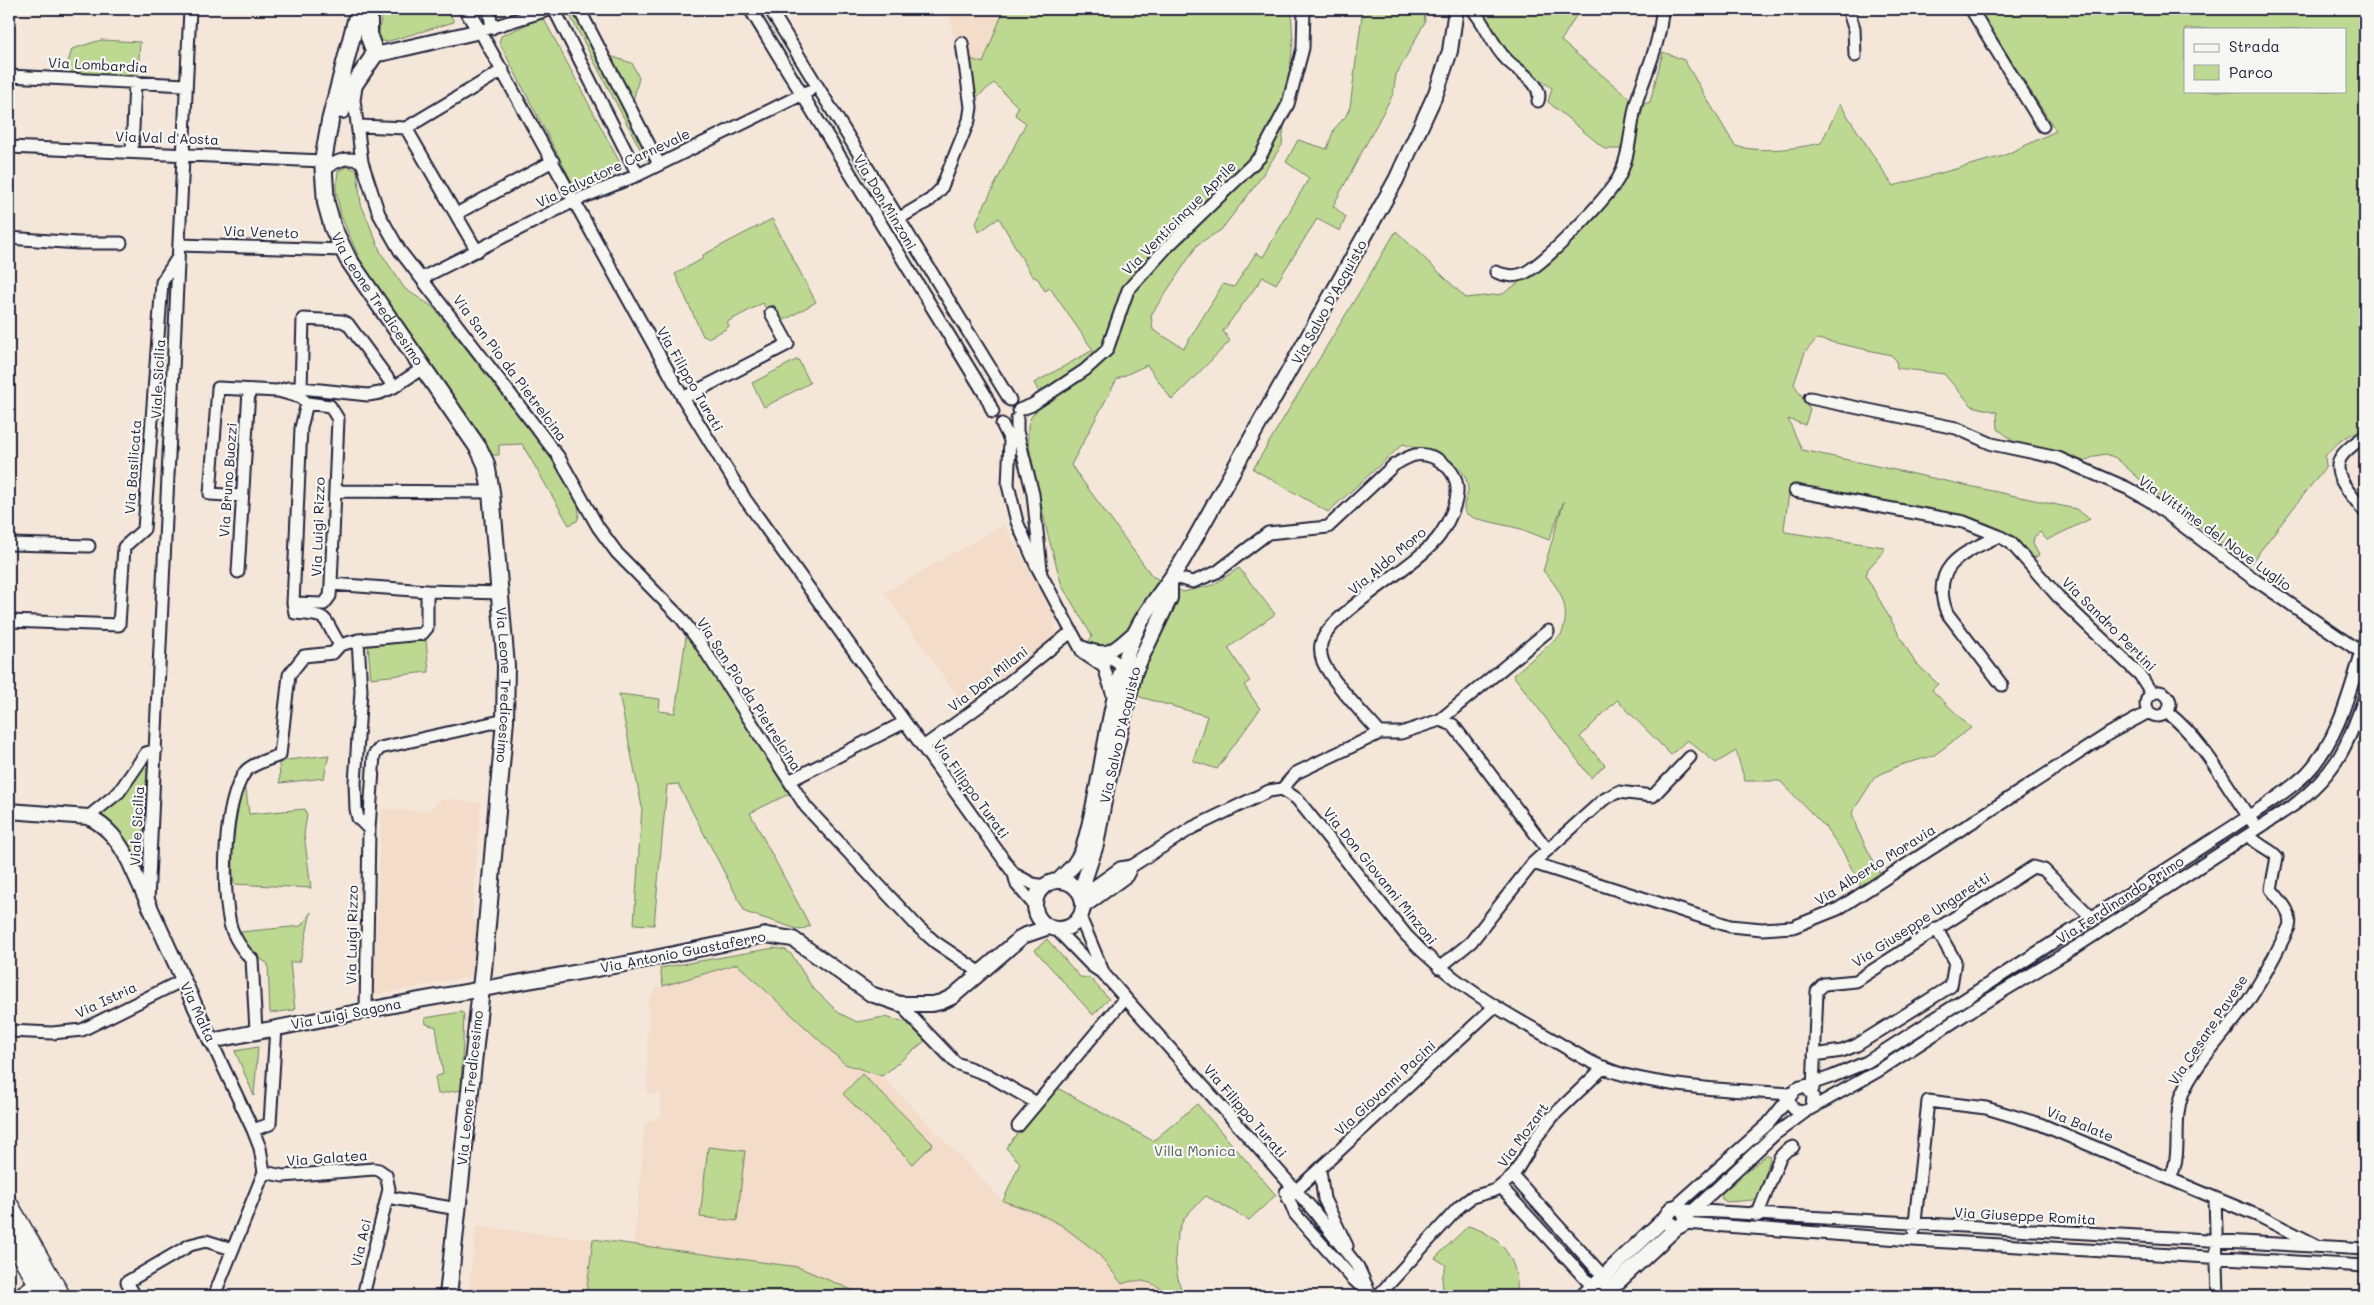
<svg xmlns="http://www.w3.org/2000/svg" width="2374" height="1305" font-family="Mali,sans-serif">
  <style>
    .built { fill: #f3dcc9 }
    .green { fill: #bdd890; stroke: #707d66; fill-rule: evenodd }
    .lines { fill: none; stroke-linecap: round; stroke-linejoin: round }
    .minor-casing { stroke: #22223b; stroke-width: 15 }
    .tertiary-casing { stroke: #22223b; stroke-width: 18 }
    .secondary-casing { stroke: #22223b; stroke-width: 20 }
    .primary-casing { stroke: #22223b; stroke-width: 21 }
    .minor { stroke: #f6f6f2; stroke-width: 11 }
    .tertiary { stroke: #f6f6f2; stroke-width: 14 }
    .secondary { stroke: #f6f6f2; stroke-width: 16 }
    .primary { stroke: #f6f6f2; stroke-width: 18 }
    .labels { text-anchor: middle; stroke-width: 4.5; stroke-linejoin: round; paint-order: stroke }
    .street-label { font-size: 14px; fill: #22223b; stroke: #f6f6f2 }
    .park-label { font-size: 14px; fill: #505954; stroke: #f6f6f2 }
  </style>
  <rect width="100%" height="100%" fill="#f4e7da"/>
  <filter id="ink" filterUnits="userSpaceOnUse"><feTurbulence type="fractalNoise" baseFrequency=".02" numOctaves="2"/><feDisplacementMap in="SourceGraphic" scale="10" xChannelSelector="R" yChannelSelector="G"/><feConvolveMatrix kernelMatrix="1 2 1 2 8 2 1 2 1" color-interpolation-filters="sRGB"/></filter>
  <g filter="url(#ink)">
    <path class="built" d="M948 9H1004L983 63 967 58 966 41 955 42Z
      M1004 524 1054 616 1056 631 1049 645 966 708 884 593Z
      M441 799 481 803 472 918 479 927 471 977 374 995 381 809 428 811Z
      M737 964 845 1064 882 1076 1003 1201 1038 1213 1061 1225 1097 1252 1122 1284 1136 1281 1146 1282 1159 1288 1168 1296H866L798 1267 634 1244 645 1123 662 1116 660 1093 647 1094 648 1000 658 987Z
      M476 1226 593 1239 586 1296H468Z"/>
    <path class="green" d="M382 9H447L454 22 386 42 382 41 379 33Z
      M1004 9H1291L1293 41 1282 145 1255 186 1221 230 1198 244 1151 315 1153 330 1184 348 1223 284 1234 287 1256 253 1263 257 1309 178 1286 162 1298 140 1327 149 1334 129 1346 116 1350 107 1362 15 1359 9H1424L1425 22 1396 75 1393 94 1333 206 1346 217 1340 231 1317 219 1276 284 1263 277 1223 331 1230 341 1172 400 1147 365 1117 379 1071 465 1152 576 1183 592 1213 585 1239 568 1275 614 1228 648 1250 681 1244 685 1260 709 1217 769 1193 761 1207 716 1140 697 1088 643 1092 636 1062 586 1047 532 1028 441C1027 420 1029 416 1045 403L1034 383 1093 350 1050 288 1045 291 1038 279 1032 276 999 218 979 232 976 222 1026 123 1015 115 1018 107 994 83 976 98 973 94 967 58 983 63Z
      M1481 9H1580L1561 41 1632 100 1623 149H1605L1548 102 1552 88 1528 72 1504 51Z
      M1978 9H2365V428C2350 434 2336 442 2325 456L2326 466 2250 564 2155 493 2116 458 2106 454 2095 456 2083 462 2013 441 1998 429 1997 412 1972 406 1944 374 1897 368 1896 360 1891 355 1817 339 1805 352 1794 384 1810 409 1805 425 1788 419 1802 450 2076 509 2090 519 2047 540 2040 532 2034 537 2033 544 2039 555 2035 558 2010 536 1988 524 1942 512 1795 486 1790 487 1784 528 1785 532 1884 547V551L1868 569 1866 576 1914 661 1938 684 1932 690 1971 728 1933 756 1900 765 1875 777 1852 813 1857 829 1880 874 1861 886 1843 852 1826 828 1780 781H1745L1736 751 1716 763 1687 740 1671 755 1617 700 1580 737 1605 765 1591 778 1513 675 1561 635C1572 610 1561 589 1543 571L1564 501 1549 540 1521 529 1474 518 1465 513C1462 504 1467 499 1468 490 1468 458 1427 452 1403 444L1328 512 1253 469 1396 231 1466 298 1503 294 1527 276 1614 195C1631 166 1634 136 1644 104L1650 102 1663 52 1684 60 1735 146C1763 153 1793 149 1821 143L1840 104 1893 186 2003 156 2056 131ZM2185 29H2345V91H2185Z
      M572 10 651 156 646 160 568 12Z
      M541 18 545 21 621 165 620 170 581 189 575 188 499 42 501 36Z
      M101 40 140 42 138 76 65 73 72 49Z
      M610 56 632 63 639 78 633 101 609 57Z
      M348 166 357 171 361 204 381 253 405 289 433 307 559 467 578 502 579 516 577 521 569 525 522 444 499 445V455H490L481 435 361 262 341 216 336 190 338 171Z
      M772 219 816 302 783 321 774 305 766 309 763 303 727 322 729 326 726 329 708 338 703 336 675 274 704 258 703 255Z
      M798 359 810 383 764 407 752 383Z
      M686 637H689L789 794 750 813 810 926 800 930 745 912 678 784 667 785 654 925 634 924 642 807 619 694 660 699 659 711 675 713Z
      M426 640 429 672 371 678 368 646Z
      M329 755 324 778 280 783 279 761Z
      M147 768 141 860 135 857 121 835 98 815 129 789 141 769Z
      M242 790H246L249 814 305 809 307 815 304 834 311 888 234 884C231 850 233 824 242 790Z
      M311 912 300 962H290L295 1010 270 1013 268 964 247 949 240 932 301 926Z
      M1047 939 1080 977 1090 978 1109 999 1093 1015 1035 950Z
      M774 948 786 950 792 955 812 987 839 1013 857 1022 884 1017 906 1022 925 1041 882 1076 845 1064 737 964 663 986 660 968Z
      M461 1012 464 1014 461 1090 438 1094 435 1077 443 1074 436 1027 426 1024 425 1018Z
      M258 1047 254 1096 235 1051Z
      M862 1074 933 1144 913 1164 843 1094Z
      M1054 1086 1153 1141 1197 1104 1276 1195 1249 1220 1206 1196C1199 1203 1189 1211 1184 1219 1171 1241 1174 1274 1184 1296H1168C1158 1282 1138 1277 1122 1284L1097 1252 1061 1225 1038 1213 1003 1201 1020 1163 1006 1148Z
      M708 1147 745 1151 737 1221 700 1217Z
      M1766 1155H1769L1770 1160 1758 1196 1754 1200 1727 1202 1722 1199 1721 1194Z
      M1468 1226C1502 1235 1520 1262 1517 1296H1494L1490 1292 1484 1296H1447L1443 1292 1442 1278 1446 1265 1435 1258Z
      M593 1239 798 1267 866 1296H586Z"/>
    <g class="lines">
      <defs>
        <path id="minor" d="M489 9 492 28
          M551 9 480 31 683 398 745 499 1014 874 1017 885 1035 906
          M554 9 638 175
          M579 9 659 164
          M750 9 986 396 993 412
          M770 9 1010 400
          M1472 9C1486 24 1492 46 1507 60 1517 71 1544 83 1538 101
          M1848 9 1854 28 1855 56
          M1971 9 2043 126
          M9 76 186 85
          M356 87 354 100 362 162 379 214 400 251 558 456 598 527 617 553 681 618 700 643 806 807 918 927 935 942 981 973
          M359 126 406 128 503 70
          M406 128 477 251
          M9 147 323 161
          M132 152 135 82
          M323 176C329 161 348 155 362 162
          M456 214 553 161
          M898 219 930 200 941 189 969 120 971 107 962 43
          M9 238 78 243H121
          M179 245 343 250
          M1496 272C1505 276 1513 277 1522 274 1541 268 1612 194 1620 175 1631 151 1630 125 1637 100 1647 70 1661 41 1662 9
          M422 278 574 201 638 175 809 91
          M301 388 303 319 342 321 348 324 394 387
          M278 391 300 397 307 403 301 428 293 603 295 613C333 616 321 616 340 645
          M683 398 788 344 771 313
          M1810 398 1956 428 1992 444 2058 458 2127 488 2150 501 2251 577 2365 655
          M1019 410 1032 405 1085 370 1107 350 1128 290 1166 248 1260 157 1288 104 1303 48 1304 9
          M1017 419V431L1033 494 1041 569
          M1002 424 1010 440 1008 485 1017 522 1036 565 1083 653 1104 667 1114 699
          M2365 436C2357 442 2347 448 2341 457 2329 475 2355 498 2365 512
          M335 491 491 492
          M1795 491 1964 522 1999 536 2011 543 2062 601 2140 675 2152 694
          M242 496 210 494 218 388 277 391 288 388H301L368 395 380 393 394 387 423 368
          M1999 536C1963 553 1929 566 1947 613L2002 685
          M9 544 89 546
          M238 572 249 390
          M1173 577 1193 582 1217 572 1268 533 1328 527 1394 465C1401 461 1407 457 1415 455 1434 452 1457 469 1457 489 1458 503 1448 523 1440 535 1419 566 1329 612 1321 644 1320 650 1321 657 1323 662 1331 681 1366 717 1380 733
          M331 584 427 591
          M293 603 324 604 330 596 331 584 338 419 330 406 307 403
          M9 621 119 625 124 547 144 529 162 282 178 257
          M358 640 361 691 355 783 356 809 358 818 369 829
          M340 645 358 640 422 634 427 628V591L501 593
          M1080 646C1111 659 1113 649 1137 629
          M1100 653 1112 659 1123 667
          M2146 704a12 12 0 1 1 24 0a12 12 0 1 1-24 0Z
          M2167 712C2204 741 2226 785 2253 823
          M1440 720 1453 725 1547 849
          M923 747 981 705 1071 632
          M789 781 905 722
          M1282 789 1297 799 1406 935C1447 979 1497 1009 1550 1038 1573 1052 1598 1068 1625 1075 1679 1089 1735 1090 1791 1094
          M88 817 119 792 146 753 156 750
          M1533 863 1730 926 1762 929 1793 927 1838 909 2110 733 2149 712
          M1014 874 1033 884 1044 886
          M1081 896 1120 868 1132 866 1192 828 1269 791 1282 789 1296 773 1380 733H1401L1440 720 1548 631
          M148 901 190 9
          M1082 909 1127 876 1132 866
          M1080 917 1104 974
          M1056 929 1092 966 1104 974 1313 1210 1358 1267 1371 1296
          M1439 968 1471 942 1533 863 1603 800 1618 792 1653 796 1690 757
          M904 1004 908 1013 956 1063 988 1075 1037 1103
          M366 1010 369 829 374 755 380 748 389 746 505 720
          M9 1031 52 1033 82 1030 183 980
          M256 1031 252 959C243 952 233 936 230 924 222 885 223 805 245 772 251 764 270 759 280 755L289 675 304 656 333 653 340 645
          M211 1041 253 1130 260 1148 264 1172 214 1296
          M1814 1055 1842 1051 1857 1045 1951 986 1955 961 1936 928
          M1800 1087 1808 1089 1813 1096 1812 1107C1802 1116 1790 1111 1789 1098L1796 1089 1831 1077 1867 1062 2234 826C2258 810 2285 794 2306 774 2340 739 2351 686 2365 641
          M1813 1089 1817 991 1824 984 1856 981 2033 867 2044 870 2092 918
          M1810 1109 1878 1071 1967 1013 2076 947 2294 805C2337 772 2348 745 2365 696
          M1018 1126 1125 998
          M253 1130 270 1124 276 1027
          M1320 1170 1324 1199 1347 1246
          M264 1172 283 1176 374 1169 379 1170 386 1175 389 1189 363 1296
          M1513 1176 1604 1277
          M2170 1178C2183 1154 2172 1122 2182 1095 2193 1067 2221 1038 2239 1014 2257 990 2276 954 2289 927 2293 912 2280 901 2271 889L2277 857C2271 849 2258 846 2250 836
          M1501 1187 1593 1287
          M1286 1192 1295 1214 1353 1279 1367 1292
          M387 1197 458 1209
          M1288 1198 1494 1007
          M2215 1198 2261 1217 2316 1245
          M1675 1207 1768 1124 1789 1098
          M1684 1210 2365 1249
          M1688 1215 1775 1134 1805 1112
          M1757 1216 1780 1157 1787 1150 1793 1147
          M1685 1223 1913 1240 2365 1266
          M1914 1231 1928 1101 1986 1108 2040 1124 2215 1198 2218 1296
          M17 1296 37 1281
          M135 1296 127 1282 190 1245 206 1241 232 1249
          M1378 1296 1459 1207 1472 1197 1496 1190 1513 1176 1538 1135 1553 1116 1604 1067"/>
        <path id="tertiary" d="M374 54 384 53 480 31 466 9
          M9 811 88 817C109 827 119 842 129 861L211 1041 419 1000 625 964 766 935 793 939 871 994 900 1004H932L941 1002 952 997 1023 936 1049 927
          M1058 881 1073 866 1082 852C1105 779 1105 698 1138 627 1151 602 1170 582 1184 558L1396 180 1436 93 1450 51 1456 9
          M1035 905a24 24 0 1 1 48 0a24 24 0 1 1-48 0Z
          M1080 893 1096 845 1106 790 1135 671 1170 598V581
          M1583 1296 1666 1217
          M1603 1296 1676 1228 1685 1223 1686 1213 1678 1207 1672 1208 1666 1217 1668 1223 1676 1228"/>
        <g id="secondary">
          <path id="s1" d="M359 9 330 121 323 161 326 203 333 228 348 259 479 449 486 464 491 492 506 666 505 720 483 970 448 1296"/>
          <path d="M342 110 351 89 373 57 374 50 369 37V9"/>
        </g>
        <path id="primary" d="M9 1205 61 1296
          M9 1236 46 1296"/>
      </defs>
      <use href="#minor" class="minor-casing"/>
      <use href="#tertiary" class="tertiary-casing"/>
      <use href="#secondary" class="secondary-casing"/>
      <use href="#primary" class="primary-casing"/>
      <use href="#minor" class="minor"/>
      <use href="#tertiary" class="tertiary"/>
      <use href="#secondary" class="secondary"/>
      <use href="#primary" class="primary"/>
    </g>
  </g>
  <g class="labels">
    <g class="street-label">
      <text transform="translate(98 65) rotate(3)" y="5">Via Lombardia</text>
      <text transform="translate(167 138) rotate(2)" y="5">Via Val d'Aosta</text>
      <text transform="translate(613 168) rotate(-25)" y="5">Via Salvatore Carnevale</text>
      <text transform="translate(885 202) rotate(59)" y="5">Via Don Minzoni</text>
      <text transform="translate(1179 218) rotate(-45)" y="5">Via Venticinque Aprile</text>
      <text transform="translate(261 232) rotate(2)" y="5">Via Veneto</text>
      <text dy="5" stroke="none"><textPath href="#s1" startOffset="308">Via Leone Tredicesimo</textPath></text>
      <text transform="translate(1329 302) rotate(-61)" y="5">Via Salvo D'Acquisto</text>
      <text transform="translate(510 368) rotate(53)" y="5">Via San Pio da Pietrelcina</text>
      <text transform="translate(158 379) rotate(-87)" y="5">Viale Sicilia</text>
      <text transform="translate(690 379) rotate(60)" y="5">Via Filippo Turati</text>
      <text transform="translate(133 467) rotate(-86)" y="5">Via Basilicata</text>
      <text transform="translate(228 480) rotate(-86)" y="5">Via Bruno Buozzi</text>
      <text transform="translate(318 527) rotate(-88)" y="5">Via Luigi Rizzo</text>
      <text transform="translate(2215 533) rotate(36)" y="5">Via Vittime del Nove Luglio</text>
      <text transform="translate(1387 561) rotate(-40)" y="5">Via Aldo Moro</text>
      <text transform="translate(2109 624) rotate(45)" y="5">Via Sandro Pertini</text>
      <text transform="translate(988 679) rotate(-38)" y="5">Via Don Milani</text>
      <text dy="5" stroke="none"><textPath href="#s1" startOffset="728">Via Leone Tredicesimo</textPath></text>
      <text transform="translate(749 694) rotate(57)" y="5">Via San Pio da Pietrelcina</text>
      <text transform="translate(1120 735) rotate(-77)" y="5">Via Salvo D'Acquisto</text>
      <text transform="translate(971 789) rotate(54)" y="5">Via Filippo Turati</text>
      <text transform="translate(137 826) rotate(-87)" y="5">Viale Sicilia</text>
      <text transform="translate(1875 865) rotate(-32)" y="5">Via Alberto Moravia</text>
      <text transform="translate(1380 876) rotate(51)" y="5">Via Don Giovanni Minzoni</text>
      <text transform="translate(2120 900) rotate(-33)" y="5">Via Ferdinando Primo</text>
      <text transform="translate(1921 920) rotate(-33)" y="5">Via Giuseppe Ungaretti</text>
      <text transform="translate(352 935) rotate(-89)" y="5">Via Luigi Rizzo</text>
      <text transform="translate(683 952) rotate(-11)" y="5">Via Antonio Guastaferro</text>
      <text transform="translate(106 1000) rotate(-25)" y="5">Via Istria</text>
      <text transform="translate(198 1012) rotate(65)" y="5">Via Malta</text>
      <text transform="translate(346 1014) rotate(-11)" y="5">Via Luigi Sagona</text>
      <text transform="translate(2208 1030) rotate(-56)" y="5">Via Cesare Pavese</text>
      <text transform="translate(470 1088) rotate(-84)" y="5">Via Leone Tredicesimo</text>
      <text transform="translate(1385 1088) rotate(-43)" y="5">Via Giovanni Pacini</text>
      <text transform="translate(1245 1111) rotate(49)" y="5">Via Filippo Turati</text>
      <text transform="translate(2080 1124) rotate(22)" y="5">Via Balate</text>
      <text transform="translate(1523 1135) rotate(-54)" y="5">Via Mozart</text>
      <text transform="translate(327 1158) rotate(-4)" y="5">Via Galatea</text>
      <text transform="translate(2025 1216) rotate(3)" y="5">Via Giuseppe Romita</text>
      <text transform="translate(361 1243) rotate(-77)" y="5">Via Aci</text>
    </g>
    <g class="park-label">
      <text x="1195" y="1156">Villa Monica</text>
    </g>
  </g>
  <rect width="2374" height="1305" fill="none" stroke="#f6f6f2" stroke-width="30"/>
  <rect x="15" y="15" width="2344" height="1275" fill="none" stroke="#22223b" stroke-width="2" filter="url(#ink)"/>
  <rect x="2184" y="28" width="162" height="65" fill="#f6f6f2" stroke="#a1a1a9"/>
  <rect x="2194" y="44" width="25" height="8" fill="#f6f6f2" stroke="#a1a1a9"/>
  <text x="2229" y="52" font-size="15" fill="#22223b">Strada</text>
  <rect x="2194" y="65" width="25" height="15" fill="#bdd890" stroke="#a1a1a9"/>
  <text x="2229" y="78" font-size="15" fill="#22223b">Parco</text>
</svg>
